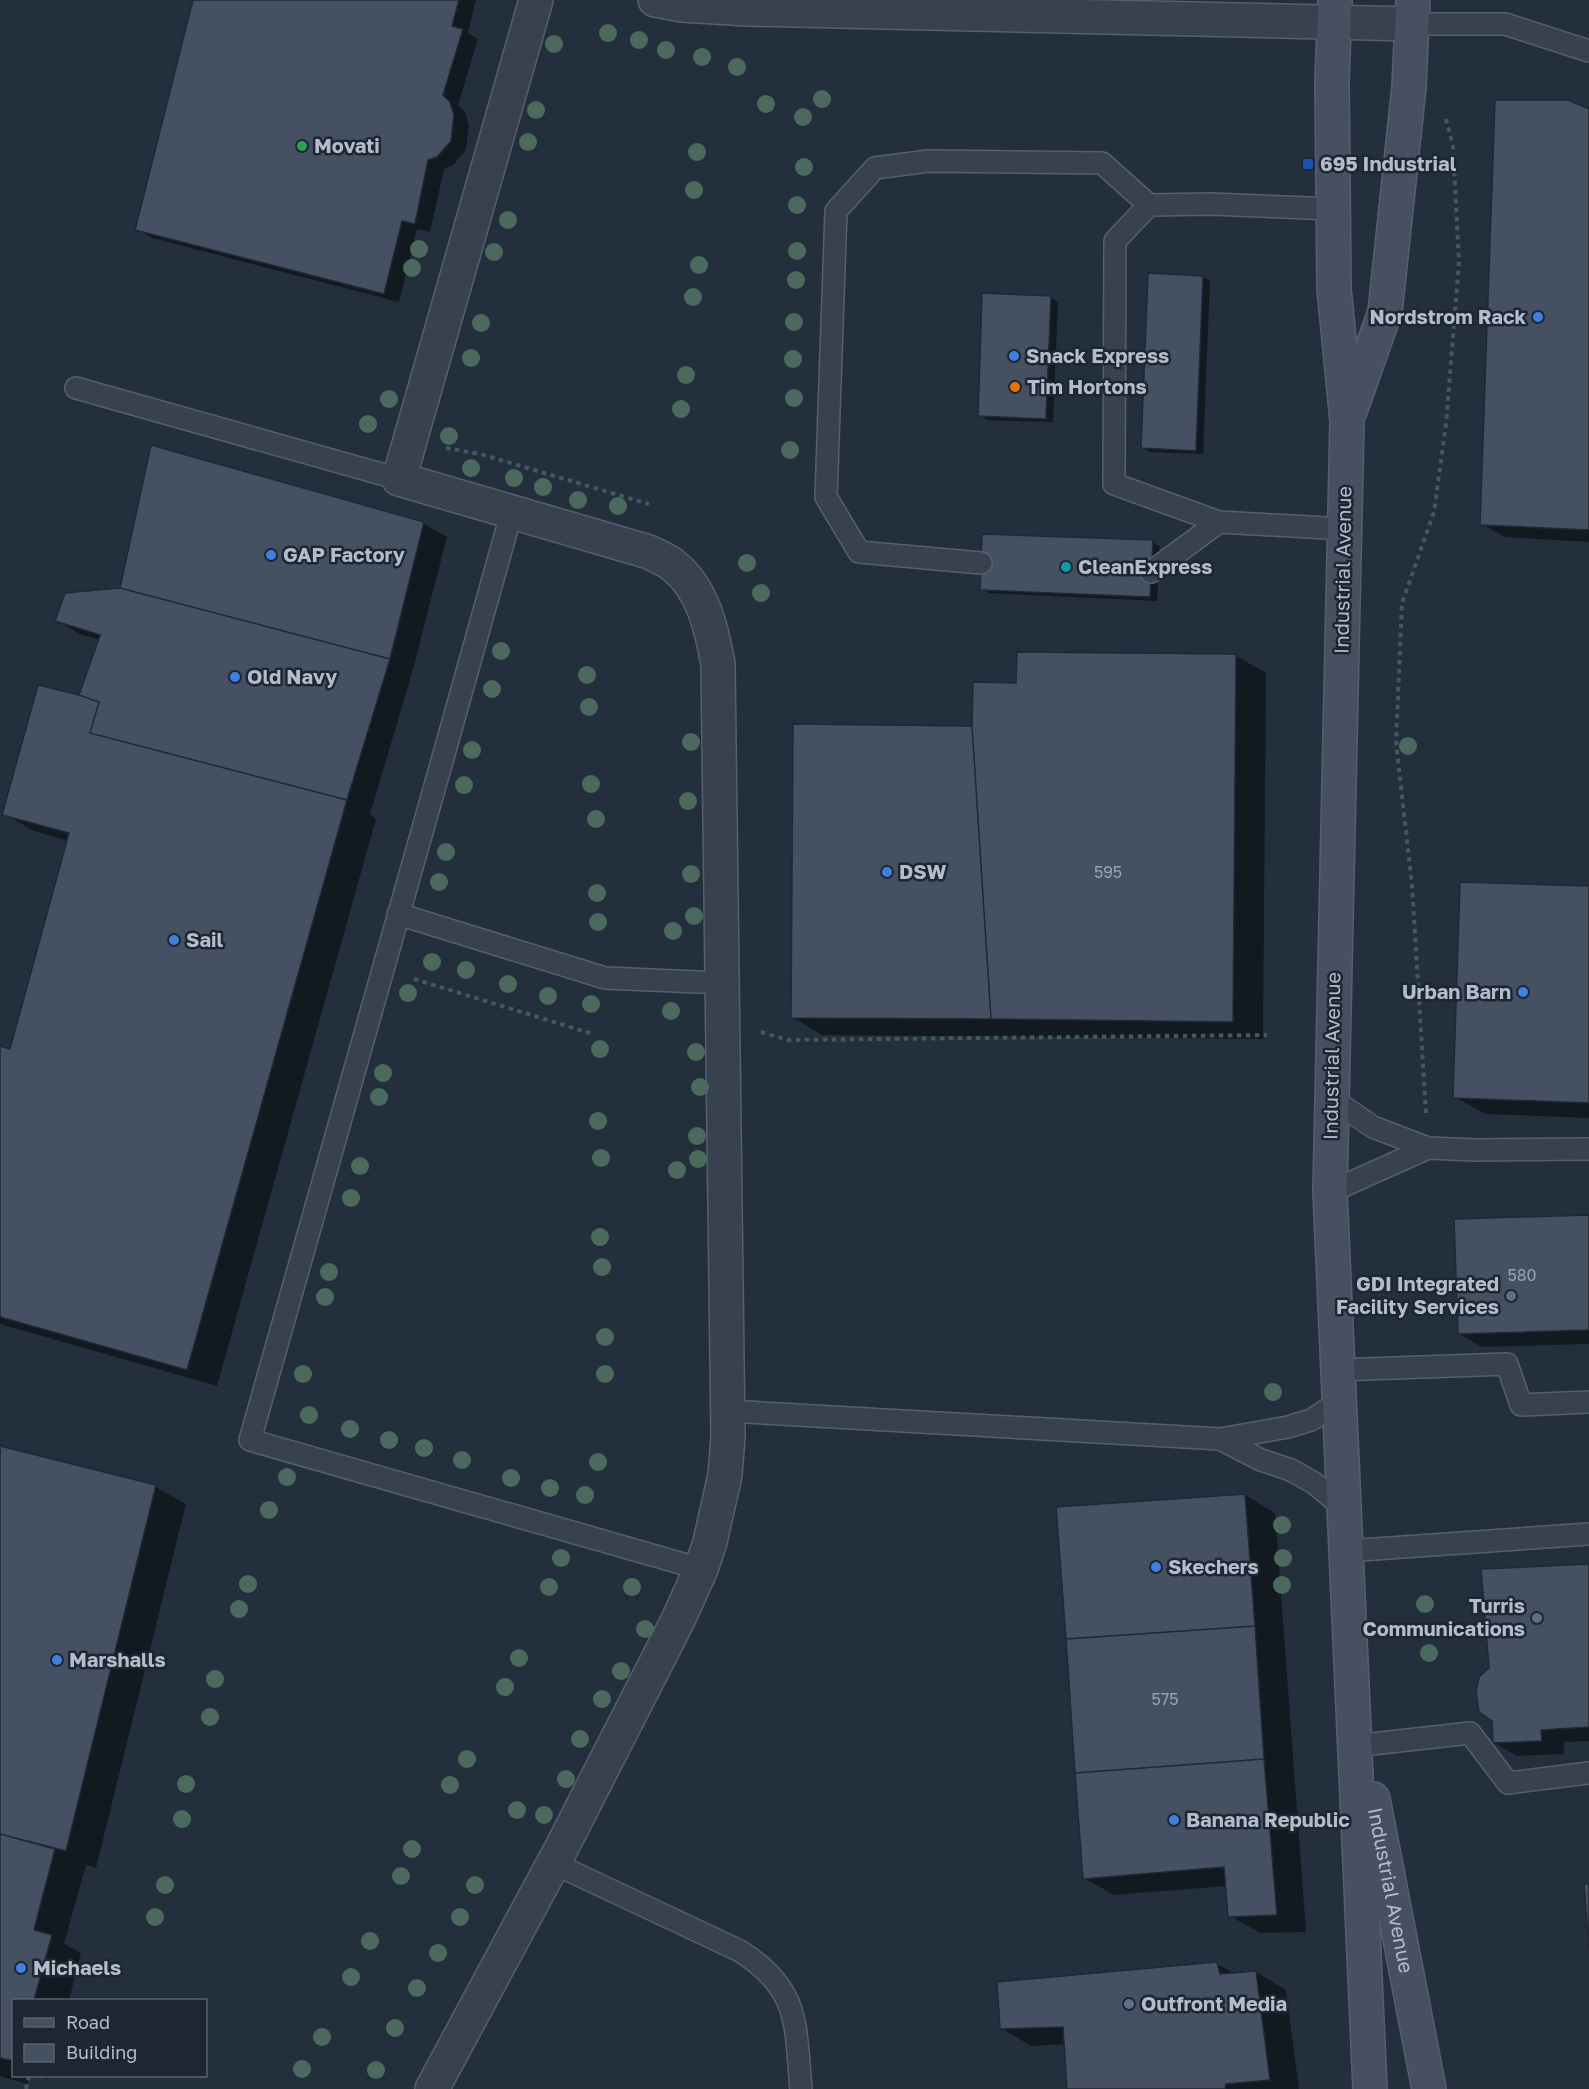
<svg xmlns="http://www.w3.org/2000/svg" width="1589" height="2089" font-family="'Golos Text',sans-serif">
  <style>
    .shadow { fill: #0007 }
    .building { fill: #455162; stroke: #1f2835; stroke-width: 1.5 }
    .lines { fill: none; stroke-linecap: round; stroke-linejoin: round }
    .service-casing { stroke: #565f6c; stroke-width: 24 }
    .minor-casing { stroke: #565f6c; stroke-width: 36 }
    .secondary-casing { stroke: #565f6c; stroke-width: 36 }
    .path { stroke: #44595c; stroke-width: 4; stroke-dasharray: 4.5 4.5; stroke-linecap: butt }
    .service { stroke: #38414e; stroke-width: 21 }
    .minor { stroke: #38414e; stroke-width: 33 }
    .secondary { stroke: #465061; stroke-width: 33 }
    .tree { fill: #4b6a5d }
    .leisure-dot { fill: #2e9e5b; stroke: #1d2633; stroke-width: 2 }
    .transit-dot { fill: #1a4fb4; stroke: #1d2633; stroke-width: 2 }
    .shop-dot { fill: #3f7fe0; stroke: #1d2633; stroke-width: 2 }
    .food-dot { fill: #e8710a; stroke: #1d2633; stroke-width: 2 }
    .culture-dot { fill: #0f9aa8; stroke: #1d2633; stroke-width: 2 }
    .service-dot { fill: #5c6f8a; stroke: #1d2633; stroke-width: 2 }
    .labels { text-anchor: middle; stroke-width: 5; stroke-linejoin: round; paint-order: stroke }
    .number-label { font-size: 16px; fill: #98a1af }
    .poi-label { font-size: 20px; font-weight: bold; fill: #b4bcc9; stroke: #1d2633; text-anchor: start }
    .street-label { font-size: 20px; fill: #b4bcc9; stroke: #1d2633 }
  </style>
  <rect width="100%" height="100%" fill="#242f3e"/>
  <path class="shadow" d="M195 0H476L468 33 478 39 458 105 465 112 469 125 466 150 453 165 444 169 430 232 417 229 399 302 152 238 137 229Z
    M1589 111V542L1505 537 1482 524Z
    M1203 277 1210 281 1203 454 1150 452 1143 448Z
    M1050 297 1058 302 1053 422 987 420 979 415Z
    M424 524 447 537 412 673 370 814 376 819 217 1386 0 1324V1047L11 1050 68 841 34 831 4 814 80 697 100 640 80 634 57 621 121 589Z
    M1152 542 1160 546 1157 601 989 593 982 589Z
    M1236 656 1266 673 1263 1039 822 1035 792 1017 974 727 1018 684Z
    M1589 888V1118L1485 1114 1455 1097Z
    M1589 1217V1344L1482 1347 1459 1334Z
    M0 1448 156 1487 186 1504 96 1868 86 1865 64 1944 81 1953 69 2000H14V2076H30L27 2084 0 2076Z
    M1245 1495 1275 1513 1306 1932 1260 1933 1230 1916 1227 1886 1114 1895 1084 1878Z
    M1589 1566V1741L1564 1742V1754L1517 1756 1494 1743Z
    M1217 1964 1235 1974 1256 1972 1286 1990 1299 2089H1068L1065 2044 1031 2046 1001 2028Z
    M36 2076H49L48 2079Z"/>
  <path class="building" d="M193 0H459L452 26 463 29 443 95 450 102 454 115 451 141 437 157 428 160 415 224 402 221 384 294 135 230Z
    M1495 100H1568L1589 109V530L1480 525Z
    M1148 273 1203 276 1196 451 1141 448Z
    M982 293 1051 296 1046 419 978 416Z
    M151 445 424 522 390 659 120 588Z
    M982 534 1153 540 1150 597 980 590Z
    M120 588 390 659 347 800 90 733 99 702 79 695 100 635 55 621 65 593Z
    M1017 652 1236 654 1233 1022 991 1019 972 726 973 682 1016 683Z
    M38 685 79 695 99 702 90 733 347 800 187 1370 0 1317V1046L10 1049 69 833 2 815Z
    M793 724 972 726 991 1019 791 1018Z
    M1460 882 1589 886V1103L1453 1098Z
    M1589 1215V1330L1458 1334 1454 1219Z
    M0 1446 156 1485 66 1851 0 1834Z
    M1245 1494 1255 1626 1066 1639 1056 1507Z
    M1589 1564V1727L1541 1730 1542 1741 1493 1743 1492 1721 1479 1712 1476 1691 1479 1677 1489 1668 1481 1569Z
    M1255 1626 1264 1759 1075 1773 1066 1639Z
    M1264 1759 1277 1915 1228 1917 1224 1867 1083 1879 1075 1773Z
    M0 1834 55 1849 34 1930 52 1935 34 2000H14V2061L0 2058Z
    M1584 1884H1589V1948Z
    M1217 1962 1220 1974 1256 1971 1270 2080 1226 2084 1225 2089H1067L1063 2027 1000 2029 997 1982Z"/>
  <g class="lines">
    <defs>
      <path id="service" d="M1412 24H1505L1589 51
        M1333 209 1211 204 1149 205 1115 241 1114 484 1219 522 1344 529
        M76 388 399 479
        M512 511C426 821 337 1130 250 1440L701 1569
        M981 563 859 552 826 497 836 211 875 168 928 161 1102 163 1149 205
        M1151 572 1219 522
        M398 914 605 978 721 983
        M1428 1148 1476 1150 1589 1149
        M1330 1192 1428 1148 1373 1127 1331 1098
        M1338 1370 1507 1364 1521 1405 1589 1402
        M1340 1401 1311 1420 1288 1427 1220 1439 1261 1460 1291 1470 1314 1483 1344 1508
        M728 1411 1220 1439
        M1346 1551 1589 1534
        M1363 1745 1470 1733 1508 1783 1589 1773
        M553 1863 740 1951C801 1990 795 2025 801 2089"/>
      <path id="minor" d="M655 0 682 5 747 9 1412 24
        M432 2089 561 1849 678 1620 701 1569 710 1542 725 1475 728 1437 718 664C712 630 703 589 674 566 667 560 657 556 649 552L399 479 536 0"/>
      <g id="secondary">
        <path d="M1335 0 1332 82 1334 288 1347 421 1330 1192 1370 2089"/>
        <path d="M1350 411 1385 312 1409 87 1413 0"/>
        <path id="s1" d="M1373 1799 1429 2089"/>
      </g>
    </defs>
    <use href="#service" class="service-casing"/>
    <use href="#minor" class="minor-casing"/>
    <use href="#secondary" class="secondary-casing"/>
    <path class="path" d="M446 448 480 454 649 504
      M414 979 593 1034
      M761 1032 788 1040 1267 1035
      M1426 1113 1412 885 1396 742 1402 603 1434 512 1446 424 1459 262 1453 146 1446 119
      M26 2089 29 2076"/>
    <use href="#service" class="service"/>
    <use href="#minor" class="minor"/>
    <use href="#secondary" class="secondary"/>
  </g>
  <g class="tree">
    <circle cx="608" cy="33" r="9"/>
    <circle cx="639" cy="40" r="9"/>
    <circle cx="554" cy="44" r="9"/>
    <circle cx="666" cy="50" r="9"/>
    <circle cx="702" cy="57" r="9"/>
    <circle cx="737" cy="67" r="9"/>
    <circle cx="822" cy="99" r="9"/>
    <circle cx="766" cy="104" r="9"/>
    <circle cx="536" cy="110" r="9"/>
    <circle cx="803" cy="117" r="9"/>
    <circle cx="528" cy="142" r="9"/>
    <circle cx="697" cy="152" r="9"/>
    <circle cx="804" cy="167" r="9"/>
    <circle cx="694" cy="190" r="9"/>
    <circle cx="797" cy="205" r="9"/>
    <circle cx="508" cy="220" r="9"/>
    <circle cx="419" cy="249" r="9"/>
    <circle cx="797" cy="251" r="9"/>
    <circle cx="494" cy="252" r="9"/>
    <circle cx="699" cy="265" r="9"/>
    <circle cx="412" cy="268" r="9"/>
    <circle cx="796" cy="280" r="9"/>
    <circle cx="693" cy="297" r="9"/>
    <circle cx="794" cy="322" r="9"/>
    <circle cx="481" cy="323" r="9"/>
    <circle cx="471" cy="358" r="9"/>
    <circle cx="793" cy="359" r="9"/>
    <circle cx="686" cy="375" r="9"/>
    <circle cx="794" cy="398" r="9"/>
    <circle cx="389" cy="399" r="9"/>
    <circle cx="681" cy="409" r="9"/>
    <circle cx="368" cy="424" r="9"/>
    <circle cx="449" cy="436" r="9"/>
    <circle cx="790" cy="450" r="9"/>
    <circle cx="471" cy="468" r="9"/>
    <circle cx="514" cy="478" r="9"/>
    <circle cx="543" cy="487" r="9"/>
    <circle cx="578" cy="500" r="9"/>
    <circle cx="618" cy="506" r="9"/>
    <circle cx="747" cy="563" r="9"/>
    <circle cx="761" cy="593" r="9"/>
    <circle cx="501" cy="651" r="9"/>
    <circle cx="587" cy="675" r="9"/>
    <circle cx="492" cy="689" r="9"/>
    <circle cx="589" cy="707" r="9"/>
    <circle cx="691" cy="742" r="9"/>
    <circle cx="1408" cy="746" r="9"/>
    <circle cx="472" cy="750" r="9"/>
    <circle cx="591" cy="784" r="9"/>
    <circle cx="464" cy="785" r="9"/>
    <circle cx="688" cy="801" r="9"/>
    <circle cx="596" cy="819" r="9"/>
    <circle cx="446" cy="852" r="9"/>
    <circle cx="691" cy="874" r="9"/>
    <circle cx="439" cy="882" r="9"/>
    <circle cx="597" cy="893" r="9"/>
    <circle cx="694" cy="916" r="9"/>
    <circle cx="598" cy="922" r="9"/>
    <circle cx="673" cy="931" r="9"/>
    <circle cx="432" cy="962" r="9"/>
    <circle cx="466" cy="970" r="9"/>
    <circle cx="508" cy="984" r="9"/>
    <circle cx="408" cy="993" r="9"/>
    <circle cx="548" cy="996" r="9"/>
    <circle cx="591" cy="1004" r="9"/>
    <circle cx="671" cy="1011" r="9"/>
    <circle cx="600" cy="1049" r="9"/>
    <circle cx="696" cy="1052" r="9"/>
    <circle cx="383" cy="1073" r="9"/>
    <circle cx="700" cy="1087" r="9"/>
    <circle cx="379" cy="1097" r="9"/>
    <circle cx="598" cy="1121" r="9"/>
    <circle cx="697" cy="1136" r="9"/>
    <circle cx="601" cy="1158" r="9"/>
    <circle cx="698" cy="1159" r="9"/>
    <circle cx="360" cy="1166" r="9"/>
    <circle cx="677" cy="1170" r="9"/>
    <circle cx="351" cy="1198" r="9"/>
    <circle cx="600" cy="1237" r="9"/>
    <circle cx="602" cy="1267" r="9"/>
    <circle cx="329" cy="1272" r="9"/>
    <circle cx="325" cy="1297" r="9"/>
    <circle cx="605" cy="1337" r="9"/>
    <circle cx="303" cy="1374" r="9"/>
    <circle cx="605" cy="1374" r="9"/>
    <circle cx="1273" cy="1392" r="9"/>
    <circle cx="309" cy="1415" r="9"/>
    <circle cx="350" cy="1429" r="9"/>
    <circle cx="389" cy="1440" r="9"/>
    <circle cx="424" cy="1448" r="9"/>
    <circle cx="462" cy="1460" r="9"/>
    <circle cx="598" cy="1462" r="9"/>
    <circle cx="287" cy="1477" r="9"/>
    <circle cx="511" cy="1478" r="9"/>
    <circle cx="550" cy="1488" r="9"/>
    <circle cx="585" cy="1495" r="9"/>
    <circle cx="269" cy="1510" r="9"/>
    <circle cx="1282" cy="1525" r="9"/>
    <circle cx="561" cy="1558" r="9"/>
    <circle cx="1283" cy="1558" r="9"/>
    <circle cx="248" cy="1584" r="9"/>
    <circle cx="1282" cy="1585" r="9"/>
    <circle cx="549" cy="1587" r="9"/>
    <circle cx="632" cy="1587" r="9"/>
    <circle cx="1425" cy="1604" r="9"/>
    <circle cx="239" cy="1609" r="9"/>
    <circle cx="645" cy="1629" r="9"/>
    <circle cx="1429" cy="1653" r="9"/>
    <circle cx="519" cy="1658" r="9"/>
    <circle cx="621" cy="1671" r="9"/>
    <circle cx="215" cy="1679" r="9"/>
    <circle cx="505" cy="1687" r="9"/>
    <circle cx="602" cy="1699" r="9"/>
    <circle cx="210" cy="1717" r="9"/>
    <circle cx="580" cy="1739" r="9"/>
    <circle cx="467" cy="1759" r="9"/>
    <circle cx="566" cy="1779" r="9"/>
    <circle cx="186" cy="1784" r="9"/>
    <circle cx="450" cy="1785" r="9"/>
    <circle cx="517" cy="1810" r="9"/>
    <circle cx="544" cy="1815" r="9"/>
    <circle cx="182" cy="1819" r="9"/>
    <circle cx="412" cy="1849" r="9"/>
    <circle cx="401" cy="1876" r="9"/>
    <circle cx="165" cy="1885" r="9"/>
    <circle cx="475" cy="1885" r="9"/>
    <circle cx="155" cy="1917" r="9"/>
    <circle cx="460" cy="1917" r="9"/>
    <circle cx="370" cy="1941" r="9"/>
    <circle cx="438" cy="1953" r="9"/>
    <circle cx="351" cy="1977" r="9"/>
    <circle cx="417" cy="1988" r="9"/>
    <circle cx="395" cy="2028" r="9"/>
    <circle cx="322" cy="2037" r="9"/>
    <circle cx="302" cy="2069" r="9"/>
    <circle cx="376" cy="2070" r="9"/>
  </g>
  <circle class="leisure-dot" cx="302" cy="146" r="6"/>
  <rect class="transit-dot" x="1302" y="158" width="12" height="12" rx="3"/>
  <g class="shop-dot">
    <circle cx="1538" cy="317" r="6"/>
    <circle cx="1014" cy="356" r="6"/>
    <circle cx="271" cy="555" r="6"/>
    <circle cx="235" cy="677" r="6"/>
    <circle cx="887" cy="872" r="6"/>
    <circle cx="174" cy="940" r="6"/>
    <circle cx="1523" cy="992" r="6"/>
    <circle cx="1156" cy="1567" r="6"/>
    <circle cx="57" cy="1660" r="6"/>
    <circle cx="1174" cy="1820" r="6"/>
    <circle cx="21" cy="1968" r="6"/>
  </g>
  <circle class="food-dot" cx="1015" cy="387" r="6"/>
  <circle class="culture-dot" cx="1066" cy="567" r="6"/>
  <g class="service-dot">
    <circle cx="1511" cy="1296" r="6"/>
    <circle cx="1537" cy="1618" r="6"/>
    <circle cx="1129" cy="2004" r="6"/>
  </g>
  <g class="labels">
    <g class="number-label">
      <text x="1108" y="878">595</text>
      <text x="1522" y="1281">580</text>
      <text x="1165" y="1705">575</text>
    </g>
    <g class="poi-label">
      <text x="314" y="153">Movati</text>
      <text x="1320" y="171">695 Industrial</text>
      <text x="1526" y="324" text-anchor="end">Nordstrom Rack</text>
      <text x="1026" y="363">Snack Express</text>
      <text x="1027" y="394">Tim Hortons</text>
      <text x="283" y="562">GAP Factory</text>
      <text x="1078" y="574">CleanExpress</text>
      <text x="247" y="684">Old Navy</text>
      <text x="899" y="879">DSW</text>
      <text x="186" y="947">Sail</text>
      <text x="1511" y="999" text-anchor="end">Urban Barn</text>
      <text x="1499" y="1291" text-anchor="end">GDI Integrated<tspan x="1499" dy="23">Facility Services</tspan></text>
      <text x="1168" y="1574">Skechers</text>
      <text x="1525" y="1613" text-anchor="end">Turris<tspan x="1525" dy="23">Communications</tspan></text>
      <text x="69" y="1667">Marshalls</text>
      <text x="1186" y="1827">Banana Republic</text>
      <text x="33" y="1975">Michaels</text>
      <text x="1141" y="2011">Outfront Media</text>
    </g>
    <g class="street-label">
      <text transform="translate(1343 570) rotate(-89)" y="7">Industrial Avenue</text>
      <text transform="translate(1332 1056) rotate(-89)" y="7">Industrial Avenue</text>
      <text dy="7" stroke="none"><textPath href="#s1" startOffset="93">Industrial Avenue</textPath></text>
    </g>
  </g>
  <rect x="12" y="1999" width="195" height="78" fill="#1d2633" stroke="#59626f" stroke-width="1.5"/>
  <rect x="24" y="2018" width="30" height="9" fill="#465061" stroke="#59626f" stroke-width="1.5"/>
  <text x="66" y="2029" font-size="18" fill="#b4bcc9">Road</text>
  <rect x="24" y="2044" width="30" height="18" fill="#455162" stroke="#59626f" stroke-width="1.5"/>
  <text x="66" y="2059" font-size="18" fill="#b4bcc9">Building</text>
</svg>
